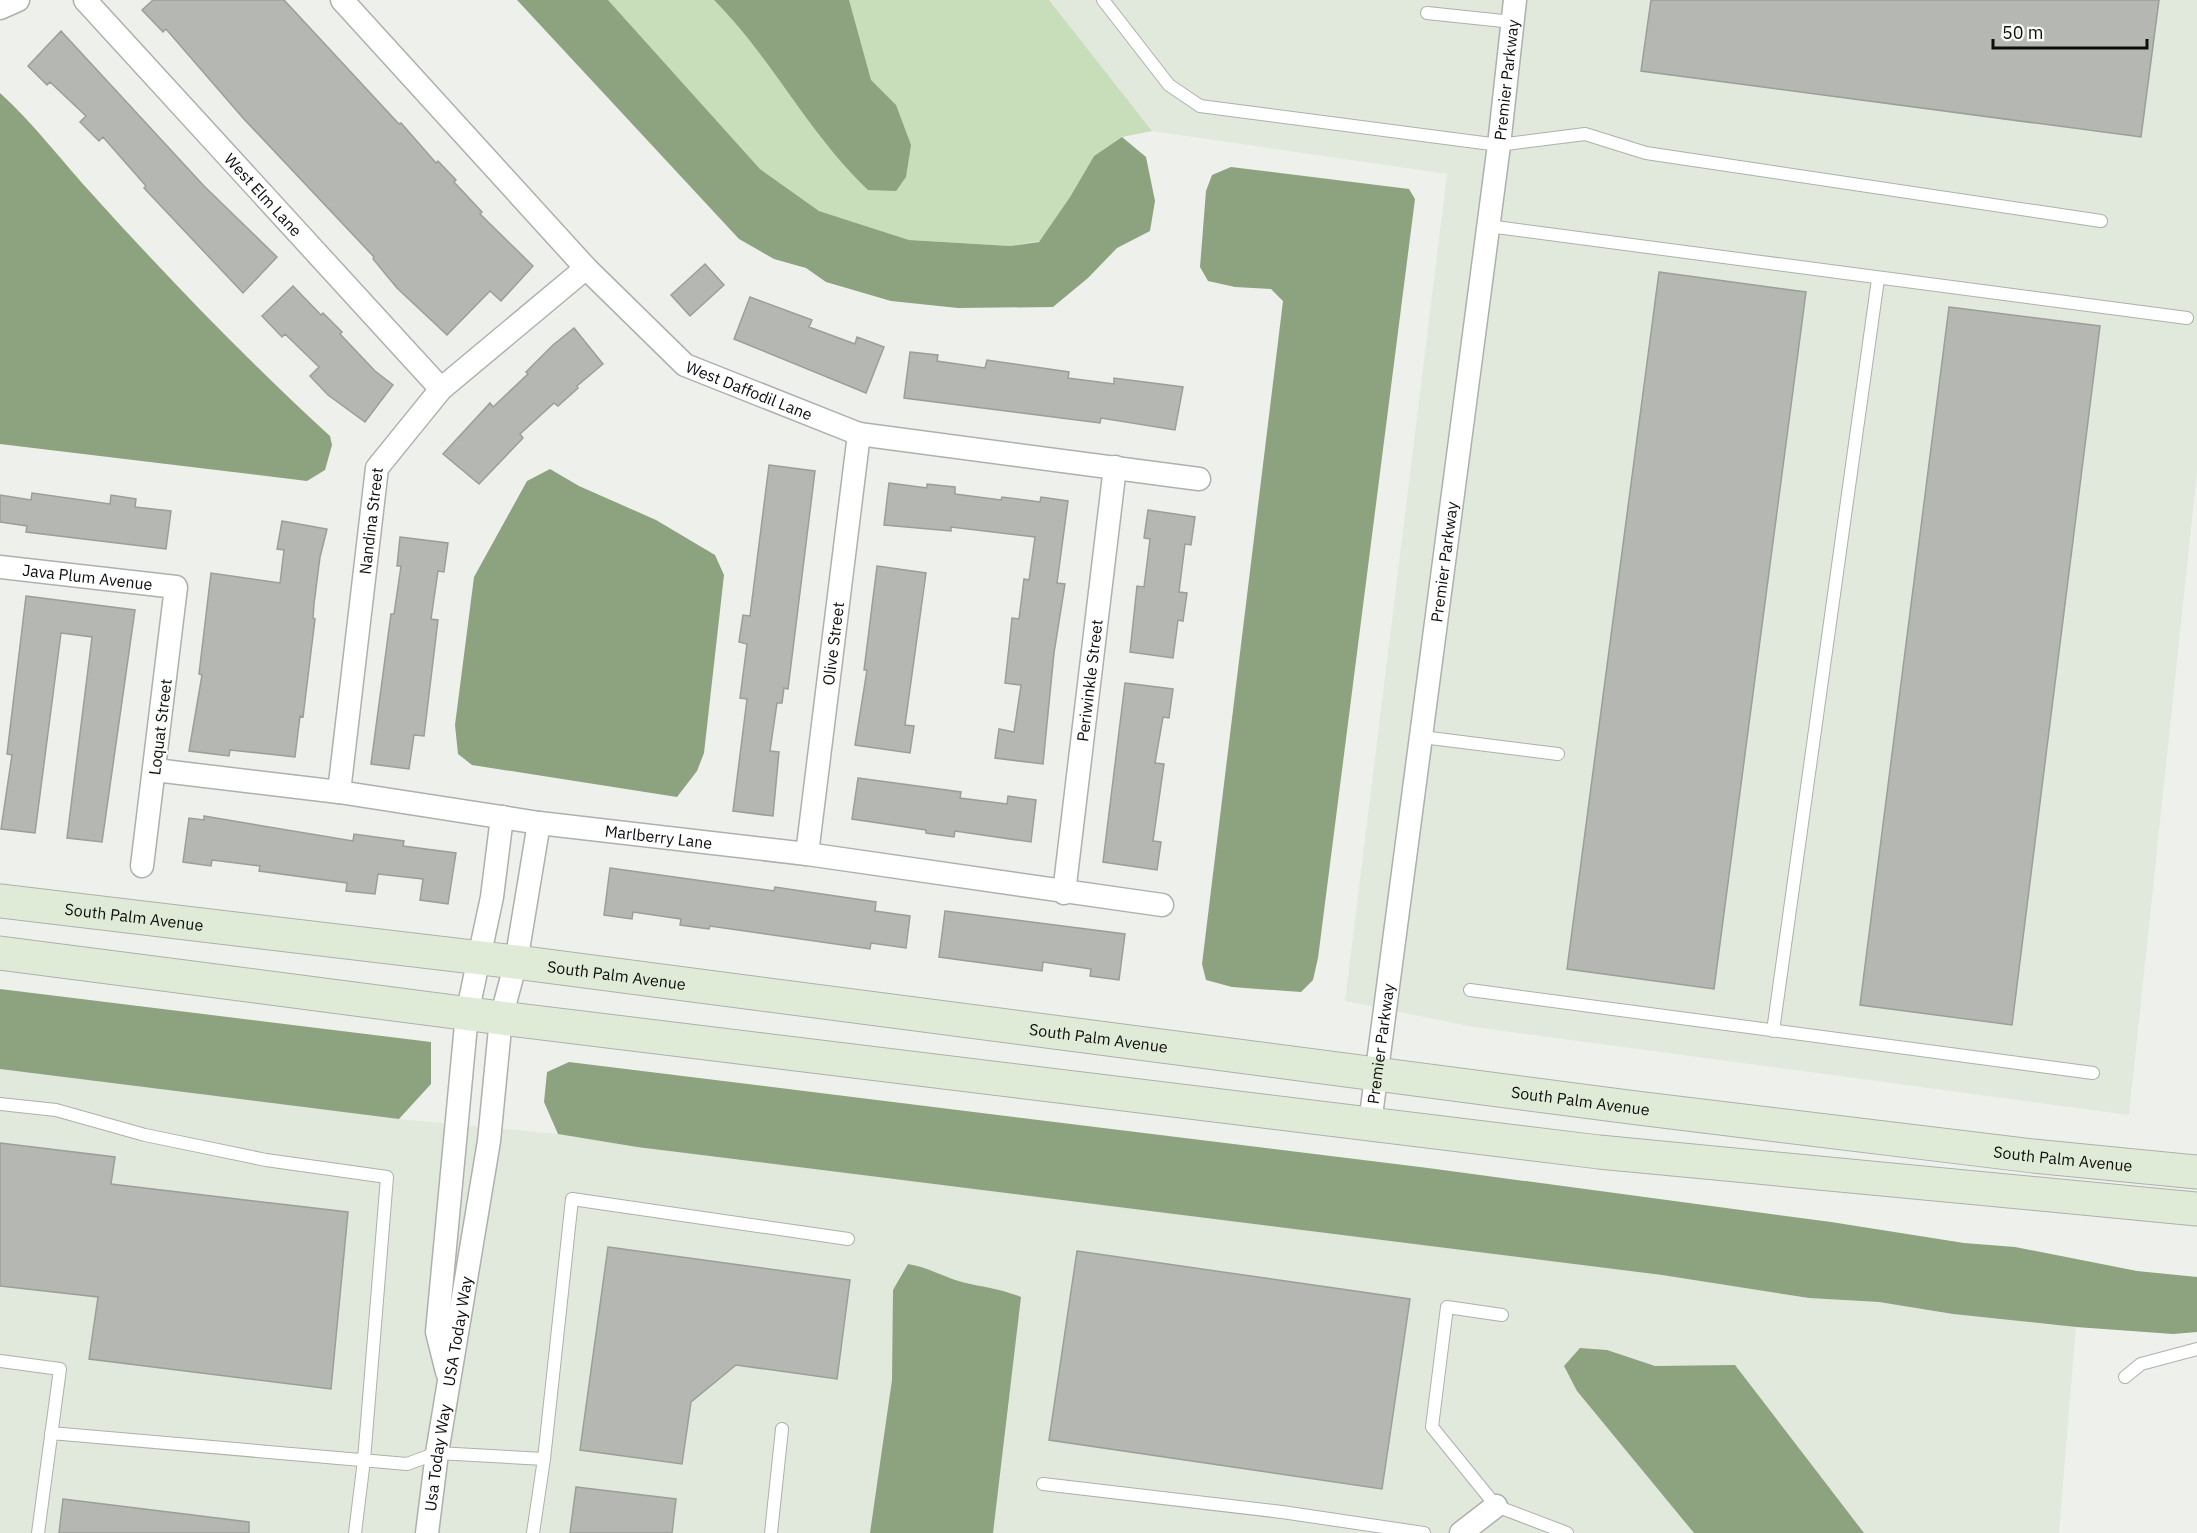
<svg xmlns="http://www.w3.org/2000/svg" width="2197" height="1533" font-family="'IBM Plex Sans',sans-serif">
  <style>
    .built { fill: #e1e9dc }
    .green { fill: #c8ddb9 }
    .water { fill: #8da27e }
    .building { fill: #b4b7b2; stroke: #9b9e99; stroke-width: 1.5 }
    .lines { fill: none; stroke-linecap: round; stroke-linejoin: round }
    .service-casing { stroke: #adb0ab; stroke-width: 14 }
    .minor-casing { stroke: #adb0ab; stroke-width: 25 }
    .secondary-casing { stroke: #adb0ab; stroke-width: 35 }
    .service { stroke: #fff; stroke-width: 12 }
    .minor { stroke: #fff; stroke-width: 22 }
    .secondary { stroke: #dfebd6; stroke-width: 33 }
    .labels { text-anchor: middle; stroke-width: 4.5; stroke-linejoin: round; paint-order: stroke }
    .street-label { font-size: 16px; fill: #0e0f0d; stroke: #fbfef9 }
  </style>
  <rect width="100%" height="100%" fill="#eef1eb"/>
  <path class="built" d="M1049 0H2197V472L2129 1115 1474 1027 1345 1001 1447 174 1152 131Z
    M0 1069 399 1119 558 1134 637 1147 1662 1275 1809 1298 1879 1302 1953 1314 2076 1327 2059 1533H0Z"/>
  <path class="green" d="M608 0H1049L1152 131 1122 137 1094 156 1070 197 1040 241 1010 246 909 240 819 211 760 169Z"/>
  <path class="water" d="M517 0H608L760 169 819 211 909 240 1010 246 1039 242 1070 197 1094 156 1122 137 1146 157 1155 201 1150 231 1117 248 1088 278 1053 307 958 308 891 301 826 282 806 268 774 259 739 239Z
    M714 0H849L871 80 896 105 911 145 906 177 896 191 868 190C807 132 772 58 714 0Z
    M0 93C34 124 61 160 92 194 168 278 246 359 330 436L332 445 325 470 307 481 0 444Z
    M1231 167 1409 189 1415 199 1318 958 1313 980 1301 992 1232 987 1206 980 1202 964 1283 301 1271 289 1235 287 1208 281 1200 267 1206 191 1212 175Z
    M550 469 579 486 656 520 715 555 724 575 704 753 697 771 677 797 472 765 458 754 455 725 474 577 527 481Z
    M0 989 431 1042V1084L399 1119 0 1069Z
    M569 1062 1428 1168 1831 1222 1964 1243 2015 1247 2137 1271 2197 1277V1332L2173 1334 2076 1327 1953 1314 1879 1302 1809 1298 1662 1275 637 1147 558 1134 544 1102 547 1072Z
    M908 1264C928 1267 943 1277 962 1282 982 1287 1001 1289 1021 1297L993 1533H870L892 1380 893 1290Z
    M1580 1348 1607 1350 1655 1366 1735 1365 1864 1533H1694L1577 1391 1564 1366Z"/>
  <path class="building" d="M153 0H284L399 124 401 123 436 163 438 161 456 180 454 182 482 212 480 214 533 266 501 301 490 291 447 335 397 288 373 259 374 257 243 118 166 29 163 32 142 10Z
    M1651 0H2159L2141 137 1641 71Z
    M61 31 204 186 277 257 243 293 144 188 146 186 103 137 99 141 80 122 86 116 50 82 47 85 28 66Z
    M705 264 724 285 690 316 671 295Z
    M1659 272 1806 292 1714 989 1567 969Z
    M293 286 321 315 323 313 342 332 340 334 375 371 393 385 365 422 328 395 310 376 319 367 285 334 282 337 262 316Z
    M750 297 812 320 809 327 855 344 857 337 884 347 866 393 734 339Z
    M1949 307 2100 326 2012 1025 1860 1005Z
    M574 328 603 364 577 386 578 388 558 406 554 403 520 434 523 438 479 484 443 454 490 403 493 407 528 374 526 372 553 345Z
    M910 352 938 355 937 361 985 368 987 360 1069 372 1068 378 1114 384V378L1183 387 1175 430 1101 418 1100 423 904 398Z
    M769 465 815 471 788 689 784 688 782 703H777L770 751 779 752 773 816 733 811 747 699 740 698 747 644 739 642 743 615 750 616Z
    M889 483 927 488V484L955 487V494L1001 500 1002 497 1040 502 1041 497 1068 501 1057 583 1065 584 1054 653 1043 764 995 758 999 729 1014 732 1021 685 1005 683 1009 647 1012 618 1019 619 1024 579 1029 580 1035 537 951 527V531L884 525Z
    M32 493 110 504 111 495 136 499 135 507 171 511 166 549 26 532 27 526 0 522V495L31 500Z
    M1148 510 1195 517 1191 545 1185 544 1179 592 1187 593 1183 621 1178 620 1173 658 1130 652 1137 586 1144 587 1150 539 1144 538Z
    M282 521 327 529 320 557 314 604 313 618 315 619 303 717 300 716 295 757 230 750 229 756 189 751 202 675 199 674 211 573 280 583 284 550 277 549Z
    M400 537 448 543 444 572 438 571 431 619 438 620 424 736 414 735 409 769 371 764 391 614H394L401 566H397Z
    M877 566 926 573 905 725 914 726 910 753 855 745 867 670H864Z
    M26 596 135 610 102 842 67 838 92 637 61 633 35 833 1 829 12 755 7 754Z
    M1125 683 1173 689 1169 718 1163 717 1155 763 1164 764 1153 841 1161 842 1157 870 1103 862Z
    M858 778 961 792 960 798 1007 804 1008 796 1036 800 1031 842 955 831 954 837 926 833V830L852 819Z
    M204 816 353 841 354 834 404 841 403 846 456 853 448 904 420 900 423 879 378 874 375 894 346 891 347 883 259 871 260 866 212 860 211 866 183 862 189 818 204 820Z
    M610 868 774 891 775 887 876 902 875 911 910 916 906 948 871 943 870 949 710 926 709 929 680 925 681 919 633 912 632 919 604 915Z
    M945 911 1125 934 1119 980 1090 976 1091 969 1043 962 1042 971 939 957Z
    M0 1143 115 1157 111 1184 348 1212 331 1389 89 1359 98 1297 0 1286Z
    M608 1247 850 1280 837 1379 736 1365 691 1402 682 1464 580 1450Z
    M1077 1251 1410 1299 1382 1489 1049 1440Z
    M576 1487 676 1499 672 1533H570Z
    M63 1499 249 1522V1533H59Z"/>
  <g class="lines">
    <defs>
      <path id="service" d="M1103 0 1169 85 1200 106 1499 145 1585 134 1646 153 2101 221
        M1427 13 1513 22
        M1488 226 2187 318
        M1422 737 1558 754
        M1470 990 2093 1073
        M1773 1031 1878 279
        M0 1104 56 1110 145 1135 266 1160 387 1177 364 1460 355 1533
        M1502 1315 1447 1307 1432 1427 1496 1506 1567 1533
        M0 1361 60 1369 38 1533
        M2125 1377 2141 1364 2197 1349
        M51 1433 407 1464 437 1453 544 1459 572 1199 848 1239
        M1043 1484 1282 1512 1424 1533
        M533 1533 544 1459
        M771 1533 782 1429"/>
      <g id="minor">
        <path id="s1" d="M85 0 441 389"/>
        <path id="s2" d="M342 0 586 268 685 365 859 434 1199 479"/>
        <path d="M0 8 18 0"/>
        <path id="s3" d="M0 567 176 587 142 866"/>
        <path id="s4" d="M155 770 339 792 539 823 807 854 1162 905"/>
        <path id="s5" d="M339 792 377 468 441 389 586 268"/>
        <path id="s6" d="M807 854 859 434"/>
        <path id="s7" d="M1064 893 1115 467"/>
        <path id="s8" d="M1370 1123 1499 145 1515 0"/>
        <path d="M447 1372 437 1332 467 1014 492 897 502 817"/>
        <path id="s9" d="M427 1533 437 1453 489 1141 501 1018 516 962 539 823"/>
        <path d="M1461 1533 1496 1506"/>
      </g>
      <g id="secondary">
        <path id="s10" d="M0 901 516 962 1637 1108 2033 1156 2197 1172"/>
        <path d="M0 953 501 1018 1599 1152 2197 1209"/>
      </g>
    </defs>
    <use href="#service" class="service-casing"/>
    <use href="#minor" class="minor-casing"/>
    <use href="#secondary" class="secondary-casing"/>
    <use href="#service" class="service"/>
    <use href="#minor" class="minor"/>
    <use href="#secondary" class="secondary"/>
  </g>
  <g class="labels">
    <g class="street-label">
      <text dy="6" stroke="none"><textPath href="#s8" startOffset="1052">Premier Parkway</textPath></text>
      <text dy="6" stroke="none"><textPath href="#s1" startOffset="264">West Elm Lane</textPath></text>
      <text dy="6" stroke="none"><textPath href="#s2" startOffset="570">West Daffodil Lane</textPath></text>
      <text dy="6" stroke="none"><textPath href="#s5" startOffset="273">Nandina Street</textPath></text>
      <text dy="6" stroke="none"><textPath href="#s8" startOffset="566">Premier Parkway</textPath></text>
      <text dy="6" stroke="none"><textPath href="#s3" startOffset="88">Java Plum Avenue</textPath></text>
      <text dy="6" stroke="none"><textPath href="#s6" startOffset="212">Olive Street</textPath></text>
      <text dy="6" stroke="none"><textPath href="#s7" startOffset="214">Periwinkle Street</textPath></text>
      <text transform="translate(160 727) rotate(-83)" y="6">Loquat Street</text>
      <text dy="6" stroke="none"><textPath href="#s4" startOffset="508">Marlberry Lane</textPath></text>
      <text dy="6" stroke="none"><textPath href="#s10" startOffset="135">South Palm Avenue</textPath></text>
      <text dy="6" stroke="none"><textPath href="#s10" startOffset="621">South Palm Avenue</textPath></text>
      <text dy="6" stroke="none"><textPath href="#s10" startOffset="1107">South Palm Avenue</textPath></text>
      <text dy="6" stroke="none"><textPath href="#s8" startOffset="80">Premier Parkway</textPath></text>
      <text dy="6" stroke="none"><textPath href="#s10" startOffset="1593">South Palm Avenue</textPath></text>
      <text dy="6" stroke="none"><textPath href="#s10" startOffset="2079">South Palm Avenue</textPath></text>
      <text dy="6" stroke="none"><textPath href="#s9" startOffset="204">USA Today Way</textPath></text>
      <text dy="6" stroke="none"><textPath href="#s9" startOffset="76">Usa Today Way</textPath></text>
    </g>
  </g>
  <path d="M1993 39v9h154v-9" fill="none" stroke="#0e0f0d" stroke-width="3"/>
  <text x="2002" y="39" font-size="18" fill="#0e0f0d" stroke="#fbfef9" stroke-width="4.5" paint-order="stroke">50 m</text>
</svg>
